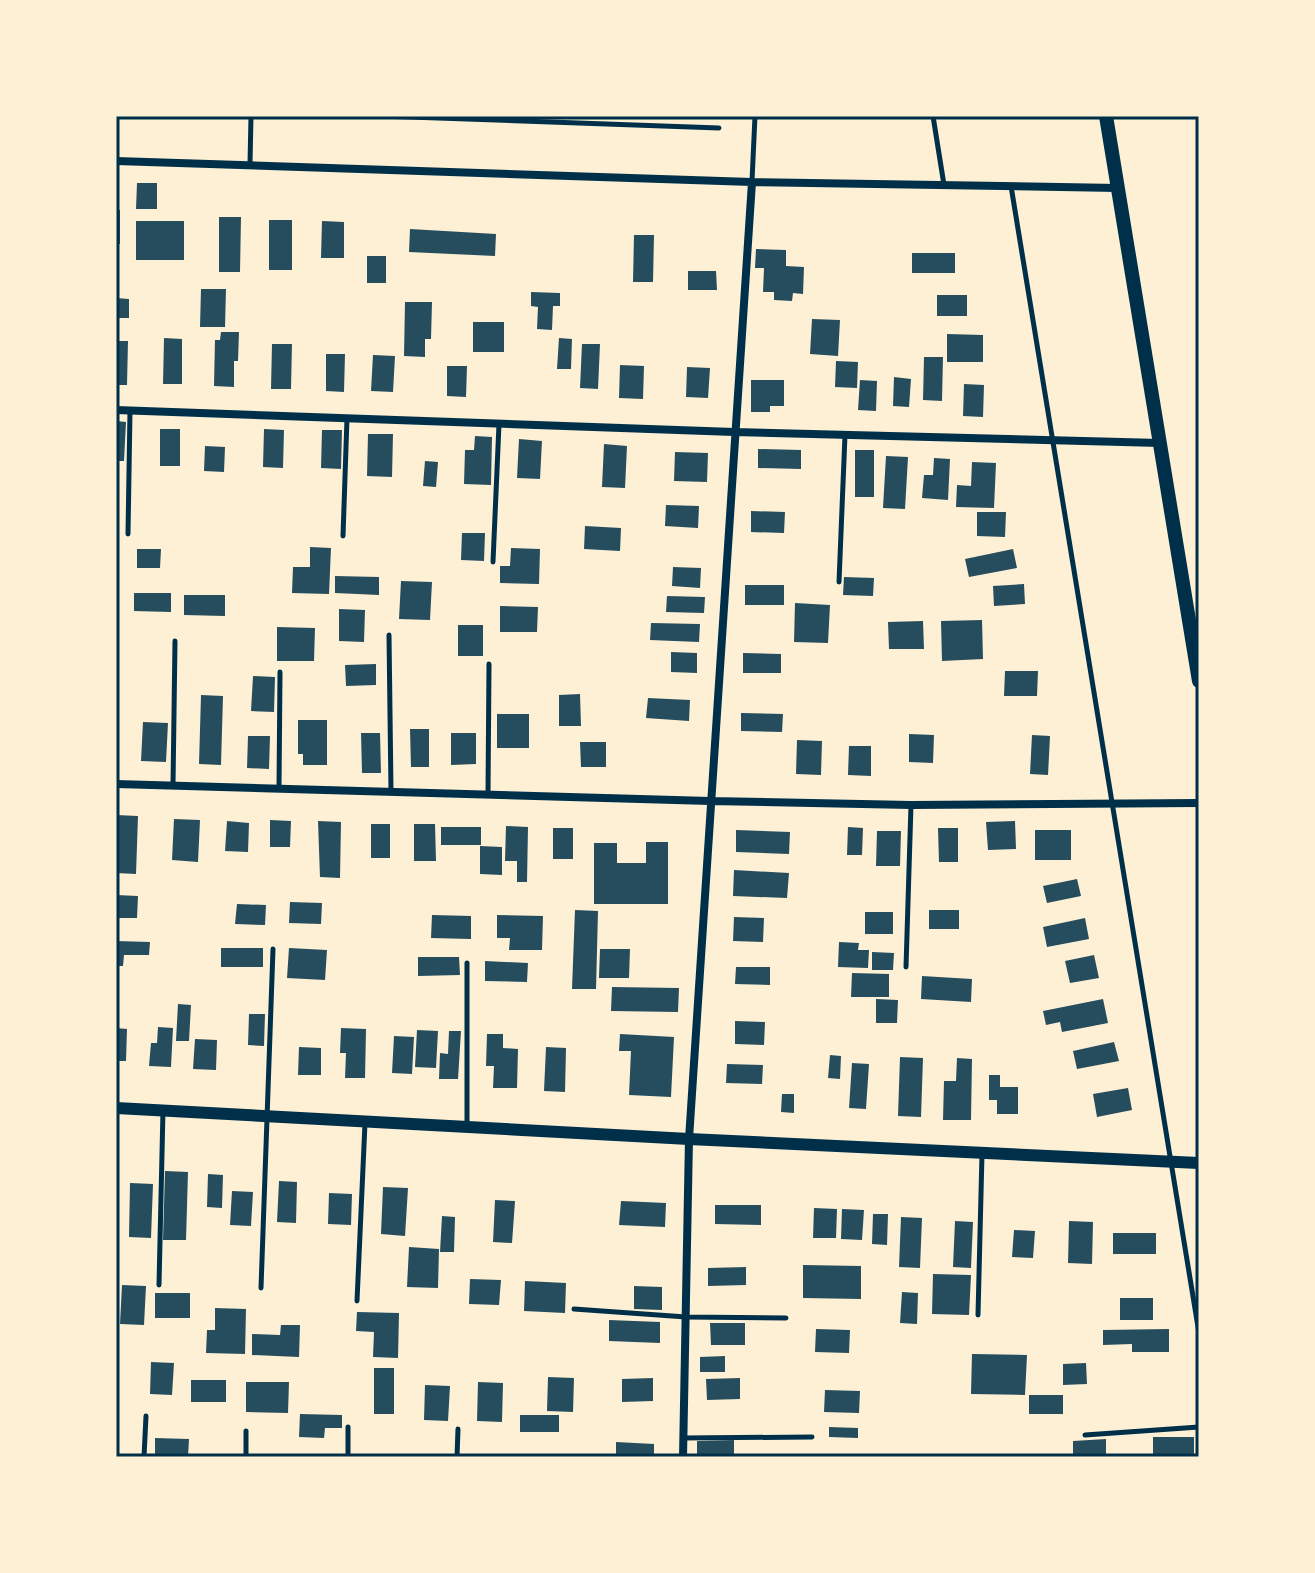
<svg xmlns="http://www.w3.org/2000/svg" width="1315" height="1573" font-family="Raleway,sans-serif">
  <style>
    .building { fill: #264d5e }
    .lines { fill: none; stroke-linecap: round; stroke-linejoin: round }
    .service { stroke: #003049; stroke-width: 5 }
    .minor { stroke: #003049; stroke-width: 8 }
    .tertiary { stroke: #003049; stroke-width: 12 }
    .secondary { stroke: #003049; stroke-width: 14 }
    .neatline { fill: none; stroke: #003049; stroke-width: 3 }
  </style>
  <rect width="100%" height="100%" fill="#fdf0d5"/>
  <path class="building" d="M137 183H157V209H136Z
    M116 210H120V244H116Z
    M219 217H241L240 272H219Z
    M269 220H292V270H269Z
    M136 221H184V260H136Z
    M322 221 344 222V258H321Z
    M410 229 496 234 495 256 409 252Z
    M634 235H654L653 282H633Z
    M756 249 786 250V266L804 267 803 294 793 293 792 301 774 300V292H763L764 268H755Z
    M912 253H955V273H912Z
    M367 256H386V283H367Z
    M688 271H716L717 290H688Z
    M201 289H226L225 327H200Z
    M531 292 560 293V306H553L552 330 537 329 538 307 531 306Z
    M937 295H967V316H937Z
    M116 298 129 299V318H116Z
    M405 302H432L431 339H425V357L404 356Z
    M812 319 840 320 838 356 810 354Z
    M473 322H504V352H473Z
    M221 332H239L238 361H234V387L214 386 215 340H220Z
    M947 334 983 335V362H947Z
    M164 338 182 339V384H163Z
    M559 338 572 339 571 369H557Z
    M116 341H128L127 385H116Z
    M272 344H292L291 389H271Z
    M582 344H600L598 389 580 388Z
    M326 354H345L344 392 326 391Z
    M373 355 395 356 393 392 371 391Z
    M924 357H943L942 401 923 400Z
    M836 361 858 362 857 388 835 387Z
    M620 365 644 366 643 399 619 398Z
    M447 366H467L466 397 447 396Z
    M687 367 710 368 708 398 686 397Z
    M894 377 911 379 909 407 893 406Z
    M751 380H784V406H770V412H751Z
    M860 380 877 381 876 411 858 410Z
    M964 384 984 385 983 417 963 416Z
    M116 421 126 422 124 461H116Z
    M160 429H180V466H160Z
    M264 429 284 430 283 468 263 467Z
    M322 430H342L341 469 321 468Z
    M368 434H393L392 477 367 476Z
    M475 436 492 437 491 485 464 484 465 450H474Z
    M519 439 542 441 540 479 517 478Z
    M604 444 627 446 625 488 602 487Z
    M205 446 225 447 224 472 204 471Z
    M758 449 801 450V469L758 468Z
    M855 450H874V497H855Z
    M675 452 708 453 707 482 674 481Z
    M886 456 908 457 905 509 883 508Z
    M934 458 950 459 948 500 922 498 924 475H933Z
    M425 461 438 462 436 487 423 486Z
    M972 462 996 463 994 508 956 507 957 485 971 486Z
    M666 505 699 506 698 528 665 526Z
    M751 511 785 512 784 533 751 532Z
    M977 512H1006L1005 537 977 536Z
    M585 526 621 528 620 551 584 549Z
    M462 533H485L484 561 461 560Z
    M310 547 331 548 329 594 292 593 293 567H310Z
    M511 548 540 549 539 584 500 583V566H510Z
    M137 549H161L160 568H137Z
    M1013 549 1017 568 969 577 965 559Z
    M673 567 701 568 700 588 672 586Z
    M335 576 379 577V595L335 593Z
    M844 577 874 578 873 596 843 595Z
    M401 581 432 582 430 620 399 619Z
    M1024 584 1025 604 994 606 993 586Z
    M745 585H784V605H745Z
    M134 593H171V612L134 611Z
    M184 595H225V616L184 615Z
    M667 596 705 597 704 613 666 612Z
    M795 603 830 605 828 643 794 642Z
    M500 606 538 607 537 632H500Z
    M339 609 365 610 364 642 339 641Z
    M982 620 983 659 942 661 941 621Z
    M923 621 924 649H889L888 622Z
    M651 623 700 624 699 642 650 640Z
    M458 625H483V656H458Z
    M277 627 315 628 314 661H277Z
    M116 631H119V656H116Z
    M671 652 697 653V673L671 672Z
    M743 653 781 654V673H743Z
    M376 664V685L346 686 345 665Z
    M1005 671H1038L1037 696H1004Z
    M253 676 275 677 274 712 251 711Z
    M580 694 581 726H559V695Z
    M201 695 223 696 221 765 199 764Z
    M648 698 690 700 689 721 646 718Z
    M741 713 783 714 782 732 741 731Z
    M497 714H529V748H497Z
    M298 720H327V765H303V754H298Z
    M143 722 168 723 166 762 141 761Z
    M410 729H429V767H411Z
    M361 733H380L381 773H362Z
    M451 733H476V764L451 765Z
    M909 734 934 735 933 763 909 762Z
    M1032 735 1050 736 1048 775 1030 774Z
    M248 736H270L269 769 247 768Z
    M797 740 822 741 821 775 796 774Z
    M580 742H606V767H581Z
    M849 746H871V776L848 775Z
    M116 815 138 816 136 874 116 873Z
    M174 819 200 820 198 862 172 860Z
    M270 820 291 821 290 847H270Z
    M227 821 249 823 248 852 225 851Z
    M318 821 341 822 340 878 320 877Z
    M1015 821 1016 849 988 850 986 822Z
    M371 824H390V858H371Z
    M414 824H435L436 861H414Z
    M506 826 528 827 527 882H517V861H505Z
    M441 827H481V845H441Z
    M848 827 863 828 862 855H847Z
    M553 828H573V859H553Z
    M938 828H958V862H939Z
    M736 830 790 832 789 854 736 852Z
    M1035 830H1071V860H1035Z
    M877 831H901L900 866H876Z
    M646 842H668V904H594V843H617V863H646Z
    M480 846 502 847V875L480 874Z
    M734 870 789 873 787 898 733 896Z
    M1077 879 1081 896 1047 903 1043 886Z
    M116 895 138 896 137 918H116Z
    M290 902 322 903 321 924 289 923Z
    M237 904 266 905 265 925 235 924Z
    M575 910 598 911 596 989H572Z
    M929 910H959V929H929Z
    M865 912H893V934H865Z
    M432 915 471 916V939L431 938Z
    M497 915 543 916 542 950H509L510 938H497Z
    M734 917 764 918 763 942 733 941Z
    M1085 918 1089 939 1047 947 1043 927Z
    M116 941 150 942 149 955H124L123 966H116Z
    M839 942 859 943 858 950H869L868 968 838 967Z
    M221 948H263V967H221Z
    M289 948 327 950 325 980 287 978Z
    M600 949H630L629 978H599Z
    M872 952 894 953 893 970H872Z
    M1094 955 1099 978 1070 983 1065 961Z
    M418 957H459L460 975 418 976Z
    M485 961 528 963 527 982 485 981Z
    M736 967H770V985L735 984Z
    M852 973 889 974V997H851Z
    M922 976 972 979 971 1002 921 999Z
    M612 987 679 988 678 1012 611 1011Z
    M876 999 898 1000 897 1023H876Z
    M1103 999 1108 1023 1062 1032 1060 1022 1046 1025 1043 1011Z
    M178 1004 191 1005 189 1041H176Z
    M249 1014H265L264 1046 248 1045Z
    M735 1021 765 1022 764 1045 735 1044Z
    M158 1027 173 1028 171 1067 149 1066 151 1043H157Z
    M116 1028 127 1029 126 1061H116Z
    M341 1028 366 1029 365 1078H345L346 1053H340Z
    M417 1030 438 1031 436 1068 415 1067Z
    M449 1031H461L458 1079H439L440 1053 448 1054Z
    M487 1034H503V1048L518 1049 517 1088H493L494 1066H486Z
    M620 1034 674 1037 671 1097 629 1095 631 1051H619Z
    M394 1036 414 1037 412 1074 392 1073Z
    M195 1039 217 1040 216 1070 193 1069Z
    M1114 1042 1119 1061 1077 1069 1073 1051Z
    M299 1047 321 1048V1075H298Z
    M546 1047 566 1048 565 1092 544 1091Z
    M830 1055 841 1056 840 1079 828 1078Z
    M900 1057 923 1058 921 1117 898 1116Z
    M957 1058 972 1059 971 1120H943L944 1081H956Z
    M852 1063 869 1064 866 1109 849 1108Z
    M727 1064 763 1065 762 1084 726 1083Z
    M989 1075H1000V1087H1018V1114H997V1100H989Z
    M1128 1088 1132 1110 1097 1117 1093 1094Z
    M782 1094H794V1113L781 1112Z
    M165 1171 188 1172 186 1240H163Z
    M208 1174 223 1175 222 1208 207 1207Z
    M279 1181 297 1182 296 1223 277 1222Z
    M130 1183 153 1184 151 1238 129 1237Z
    M383 1187 408 1188 405 1236 381 1234Z
    M232 1191 253 1192 251 1226 230 1225Z
    M329 1193 352 1194 351 1225 328 1224Z
    M495 1200 515 1201 512 1243 493 1242Z
    M621 1201 666 1203 665 1227 619 1225Z
    M715 1205H761V1225L715 1224Z
    M814 1208 837 1209 836 1238H813Z
    M842 1209 864 1210 862 1240 841 1239Z
    M873 1214H888L887 1245 872 1244Z
    M442 1216 455 1217 454 1252H440Z
    M901 1217 922 1218 920 1268 899 1267Z
    M955 1221 973 1222 971 1268 953 1267Z
    M1069 1221 1093 1222 1092 1264 1068 1263Z
    M1014 1230 1035 1231 1033 1258 1012 1257Z
    M1113 1233H1156V1254H1113Z
    M409 1247 439 1249 438 1288 407 1287Z
    M803 1265 861 1266V1299L803 1298Z
    M746 1267V1285L708 1286V1268Z
    M933 1274 971 1275 969 1315 932 1314Z
    M470 1279 501 1280 499 1305 469 1304Z
    M525 1281 566 1283 565 1313 524 1311Z
    M122 1285 146 1286 144 1325 120 1324Z
    M634 1286 662 1287V1310L634 1309Z
    M902 1292 918 1293 917 1324 900 1323Z
    M155 1293H190V1318H155Z
    M1120 1298H1153V1320H1120Z
    M215 1308 246 1309 245 1354 206 1353 207 1330H215Z
    M357 1312 399 1313 398 1358 373 1357 374 1332 356 1331Z
    M609 1320 660 1322V1343L609 1341Z
    M710 1323H745V1345H711Z
    M281 1325H300L299 1357 252 1355V1334L280 1335Z
    M816 1329 850 1330 849 1353 815 1352Z
    M1169 1329V1352H1132V1344L1103 1345V1330Z
    M972 1354 1027 1355 1025 1395 971 1394Z
    M725 1356V1372H700V1357Z
    M151 1362 174 1363 172 1395 150 1394Z
    M1086 1363 1087 1384 1063 1385V1364Z
    M374 1368H394V1414H374Z
    M548 1377 574 1378 573 1412 547 1411Z
    M653 1378V1401L622 1402V1379Z
    M740 1378V1399L707 1400 706 1379Z
    M191 1380H226V1402H191Z
    M246 1382H289L288 1413 246 1412Z
    M478 1382 503 1383 502 1422 477 1421Z
    M425 1385 450 1386 448 1421 424 1420Z
    M825 1390 860 1391 859 1413 824 1412Z
    M1029 1395H1063V1414H1029Z
    M300 1414 342 1415V1428H325L324 1438 299 1437Z
    M520 1415H559V1432H520Z
    M829 1427 858 1428V1438L829 1437Z
    M1153 1437H1194V1457H1153Z
    M155 1438 189 1439 188 1457H155Z
    M1106 1439V1457H1073V1441Z
    M734 1440V1457H697V1441Z
    M616 1442 654 1444V1457H616Z"/>
  <g class="lines">
    <path class="service" d="M380 116 719 128
      M933 116 944 185
      M250 164 251 116
      M752 181 755 116
      M1011 186 1199 1333
      M128 534 130 411
      M343 536 347 418
      M493 562 499 424
      M839 582 845 435
      M389 635 391 791
      M173 786 175 641
      M279 788 280 672
      M488 794 489 664
      M906 967 911 805
      M467 1126V963
      M159 1285 163 1110
      M261 1288 273 949
      M357 1301 365 1123
      M574 1309 686 1317 786 1318
      M978 1315 982 1154
      M1085 1435 1199 1427
      M683 1438 812 1437
      M144 1457 146 1416
      M246 1457V1431
      M348 1457V1427
      M457 1457 458 1429"/>
    <path class="minor" d="M116 161 752 182 1118 188
      M116 410 734 432 1160 443
      M116 784 710 801 911 805 1199 803
      M683 1457 689 1139 752 182"/>
    <path class="tertiary" d="M116 1108 689 1139 1199 1163"/>
    <path class="secondary" d="M1106 116 1199 681"/>
  </g>
  <rect width="1315" height="1573" fill="none" stroke="#fdf0d5" stroke-width="236"/>
  <rect x="118" y="118" width="1079" height="1337" class="neatline"/>
</svg>
